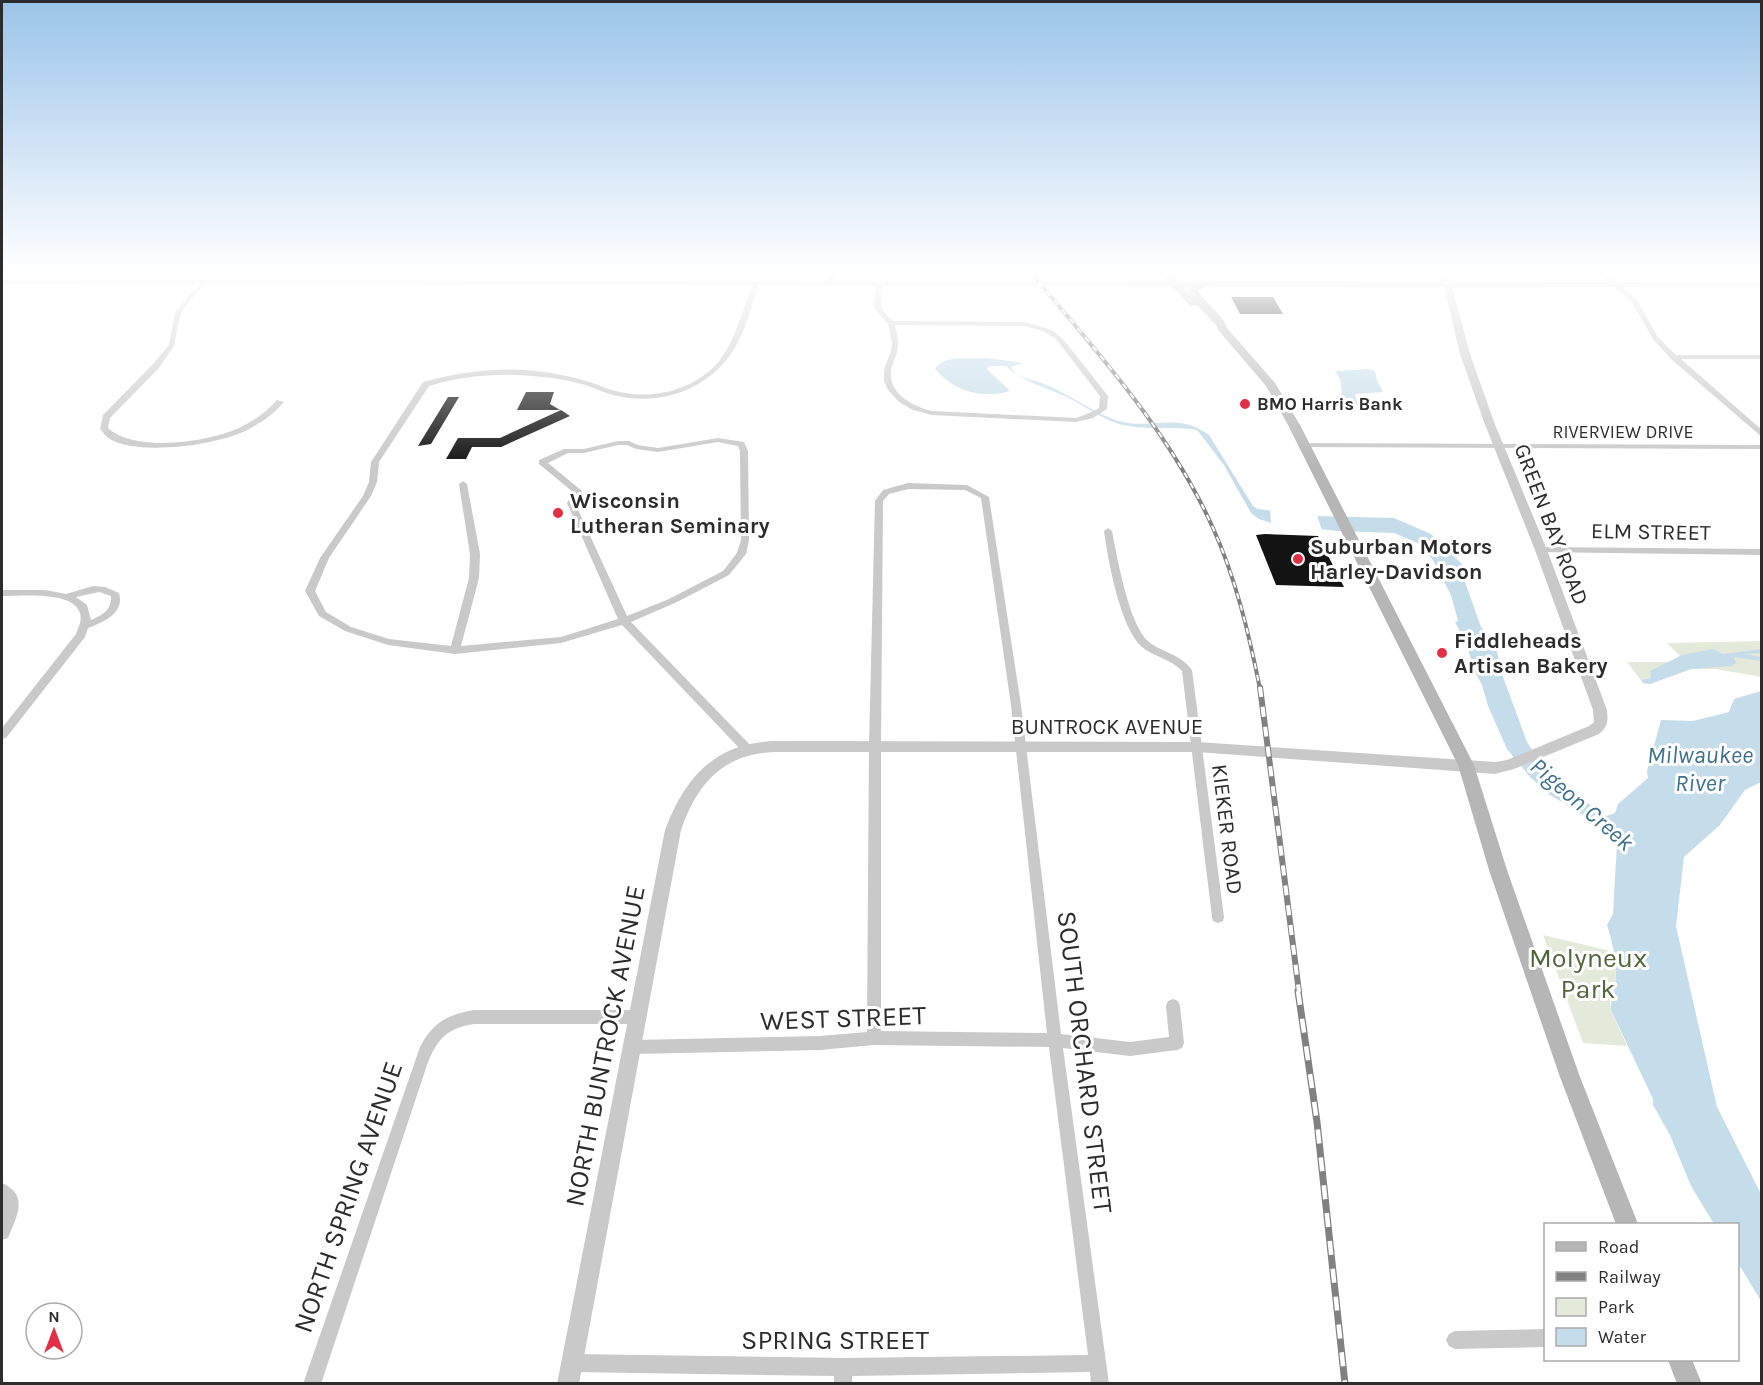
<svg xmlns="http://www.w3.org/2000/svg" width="1763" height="1385" font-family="Karla,sans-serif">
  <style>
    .green { fill: #e3ead9 }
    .water { fill: #c5ddea }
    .pier { fill: #fff }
    .building { fill: #131313 }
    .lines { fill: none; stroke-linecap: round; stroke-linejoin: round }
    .minor { fill: #c9c9c9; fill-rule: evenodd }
    .tertiary { fill: #c9c9c9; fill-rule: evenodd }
    .secondary { fill: #b6b6b6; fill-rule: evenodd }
    .rail-far2-casing { stroke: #818181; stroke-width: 4 }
    .rail-far1-casing { stroke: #818181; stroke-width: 6 }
    .rail-casing { stroke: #818181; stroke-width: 7 }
    .rail-far2 { stroke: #fff; stroke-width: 2; stroke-dasharray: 6; stroke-linecap: butt }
    .rail-far1 { stroke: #fff; stroke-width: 4; stroke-dasharray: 10; stroke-linecap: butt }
    .rail { stroke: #fff; stroke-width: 4.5; stroke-dasharray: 14; stroke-linecap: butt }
    .poi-dot { fill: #e13046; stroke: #fff; stroke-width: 2 }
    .labels { text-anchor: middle; stroke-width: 6; stroke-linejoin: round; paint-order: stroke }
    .far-poi-label { font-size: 18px; font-weight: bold; fill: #2c2c2c; stroke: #fff; text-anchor: start }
    .far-street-label { font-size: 18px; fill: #2c2c2c; stroke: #fff }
    .poi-label { font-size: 22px; font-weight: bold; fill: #2c2c2c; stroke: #fff; text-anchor: start }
    .street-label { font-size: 22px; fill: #2c2c2c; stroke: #fff }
    .water-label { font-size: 24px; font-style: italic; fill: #3c718b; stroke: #fff }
    .near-park-label { font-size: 27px; fill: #51663b; stroke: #fff }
    .near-street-label { font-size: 27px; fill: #2c2c2c; stroke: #fff }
  </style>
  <rect width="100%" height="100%" fill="#fff"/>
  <path class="green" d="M1761 641V677L1716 669H1691L1650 684 1643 683 1627 662H1672L1680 656 1667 643Z
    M1543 935 1615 952V989L1610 1001 1611 1010 1627 1046 1583 1043Z"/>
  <path class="water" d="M987 358 1023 363 1011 367C1017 378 1028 378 1039 382 1067 391 1100 419 1128 423 1158 427 1181 414 1209 435L1253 506 1258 509 1317 516 1394 518 1431 534 1467 569V577L1464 579 1481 627 1496 648 1503 677 1527 742 1544 768 1554 779 1606 816 1615 813 1618 804 1648 778 1647 771 1661 720 1693 721 1729 712 1734 699 1761 691V782L1745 790 1720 825 1684 857 1676 926 1717 1107 1761 1194V1301L1738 1263V1224H1714L1691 1186 1670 1135 1653 1105V1099L1611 1010C1610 1001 1614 996 1615 987 1617 964 1614 947 1607 925L1613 914 1617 843 1586 816 1550 795 1531 778 1507 749 1488 706 1482 685 1475 672 1466 643 1455 622 1458 621 1451 595 1433 560 1418 543 1394 533 1337 531 1271 523 1259 519 1251 513 1224 465 1197 430C1174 426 1152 430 1129 426 1107 423 1090 409 1071 399 1049 388 1024 383 1006 366H989L987 369 1010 391C981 399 955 392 935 369 945 353 970 360 987 358Z
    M1369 369 1375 371 1377 380 1383 392 1355 394 1358 405 1323 403 1313 399 1337 398 1342 394 1340 379 1335 371Z
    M1713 649 1723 654 1761 649V653L1745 654 1761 657V661L1734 657 1736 663 1731 666 1691 669 1650 684 1643 683 1641 680 1651 678 1650 671 1682 655Z"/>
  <path class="pier" d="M1270 510 1317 516 1322 530 1271 523Z"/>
  <path class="building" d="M1231 297H1273L1283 314H1240Z
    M526 392H554L550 404 560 410H517Z
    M448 397H459L431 444 418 446Z
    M561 410 570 416 501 447H472L466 459H446L458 438H500Z
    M1265 534 1318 536 1344 587 1276 585 1256 535Z"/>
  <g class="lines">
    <path class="minor" d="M828 273H834L833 283 828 282Z
      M1598 273H1605L1636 299 1658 337 1676 355H1762V359H1681L1762 430V437L1671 359 1653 339 1631 301Z
      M205 280 207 281V283L192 298 181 313 174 346 158 369 110 418 108 428C135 453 208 442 239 428 254 421 266 412 277 400L284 402C273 415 258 425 243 432 214 445 138 456 110 439 106 437 103 432 100 429L103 415 152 365 169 345 175 313 188 296Z
      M755 281 760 282C753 302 748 323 738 342 716 385 669 405 622 397 604 394 588 384 569 381 522 372 475 372 429 386L379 462 377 482 371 496 329 558 315 591 326 612 351 627 389 639 451 646 469 578 470 554 459 484 463 481 467 484 480 554 479 578 461 646 561 637 618 619 567 503 573 492 539 464V460L564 449H584L618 441H629L638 445 658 448 718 438 744 442 748 451 749 540 746 554 729 575 675 603 631 622 751 746 753 749 751 752H743L622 625 561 643 455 654 388 645 345 631 319 616 305 591 320 558 363 496 369 482 371 462 423 382C460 372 498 367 536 371 553 373 570 376 586 381 597 384 609 390 620 392 656 400 696 389 720 360 738 336 742 307 755 281ZM718 442 738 446 740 451 741 540 737 553 723 571 669 599 627 616 575 503 582 491 548 463 568 453H584L618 445H627L636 449 658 452Z
      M880 281 883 283C881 301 877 308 893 321L1025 322 1052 330 1064 340 1108 396 1107 409 1093 418 1076 422 932 415 913 410 899 402 888 390 884 381V370L891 351 892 343 888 324 875 309 874 301 877 283ZM895 325 1025 326 1043 331 1056 339 1100 396 1099 408 1087 414 1076 418 932 411C913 406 889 395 891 371 891 366 894 362 895 358 900 346 898 337 895 325Z
      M1301 443 1762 445V449L1304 447 1300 445Z
      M908 483 967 485 989 497 1021 705 1061 1034 1130 1042 1169 1037 1166 1006 1168 1001 1173 999 1178 1001 1180 1006 1184 1043 1182 1048 1177 1050 1130 1056 1063 1048 1109 1384H1091L1090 1372 852 1376V1384H834V1376L572 1372 566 1369 563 1363 566 1357 572 1354 843 1358 1088 1355 1049 1047 874 1045 820 1050 633 1054 628 1052 626 1047 628 1042 633 1040 820 1036 867 1032 869 745 875 501 883 490ZM908 489 965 490 981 498 1011 705 1047 1033 881 1031V745L883 501 889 494Z
      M1108 528 1112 531C1117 557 1129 626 1149 642 1163 653 1181 654 1192 670L1224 917 1223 921 1218 923 1213 921 1212 917 1182 671C1171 659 1154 657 1142 647 1120 628 1108 560 1104 531Z
      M1541 547 1762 549V555L1538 552 1536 550 1538 548Z
      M93 586 105 587 119 593C125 613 104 622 88 628L85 637 6 738 2 739V728L76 634C79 626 83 619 79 611 71 591 20 596 2 596V590H45L66 594ZM99 592 111 596C112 610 102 615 91 620L87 605 76 597Z
      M474 1010H639L644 1012 646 1017 644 1022 639 1024H474C448 1028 438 1038 428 1062L321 1384H303L420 1047C433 1022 447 1015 474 1010Z
      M2 1183C30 1195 16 1218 8 1238L2 1240Z
      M1546 1329V1347L1455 1349 1449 1346 1446 1340 1449 1334 1455 1331Z"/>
    <path class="tertiary" d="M1433 273H1441L1450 282 1762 283V287H1452L1470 354 1494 422 1547 550 1607 710C1608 722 1608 726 1599 734L1514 769 1495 774 1197 752H774C723 754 697 784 681 830L579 1384H557L665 830C685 777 715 743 774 741L1197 742 1495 762 1507 760 1589 726 1594 722 1593 710 1535 550 1484 422 1460 354 1444 287 2 284V280L1441 282Z"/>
    <path class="secondary" d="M1160 273H1169L1190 294 1188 290 1194 284 1209 281 1214 284 1198 290C1205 304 1223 314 1227 328L1275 383 1300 425 1474 765 1507 870 1580 1077 1638 1224H1616L1560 1077 1489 870 1458 765 1288 425 1266 386 1219 331 1216 325 1197 305 1190 306Z
      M1668 1360H1692L1702 1384H1677Z"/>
    <defs>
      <path id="rail-far2" d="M1031 273C1098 353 1170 432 1213 528 1236 579 1249 634 1260 689"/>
      <path id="rail-far1" d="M1260 687 1299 992"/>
      <path id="rail" d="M1298 991 1317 1122 1345 1384"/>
    </defs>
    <use href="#rail-far2" class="rail-far2-casing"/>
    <use href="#rail-far1" class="rail-far1-casing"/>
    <use href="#rail" class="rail-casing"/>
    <use href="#rail-far2" class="rail-far2"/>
    <use href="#rail-far1" class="rail-far1"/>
    <use href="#rail" class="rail"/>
  </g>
  <linearGradient id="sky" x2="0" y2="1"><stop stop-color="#9ac4e9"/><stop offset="0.58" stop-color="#fff"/><stop offset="1" stop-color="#fff" stop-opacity="0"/></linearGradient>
  <rect width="1763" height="467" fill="url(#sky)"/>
  <g class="poi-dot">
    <circle cx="1245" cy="404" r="6"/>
    <circle cx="558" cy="513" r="6"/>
    <circle cx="1298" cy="559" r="6"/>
    <circle cx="1442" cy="653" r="6"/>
  </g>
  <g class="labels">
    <g class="far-poi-label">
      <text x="1257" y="410">BMO Harris Bank</text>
    </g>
    <g class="far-street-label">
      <text x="1623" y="438">RIVERVIEW DRIVE</text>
    </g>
    <g class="poi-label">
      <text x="570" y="508">Wisconsin<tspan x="570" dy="25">Lutheran Seminary</tspan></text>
      <text x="1310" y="554">Suburban Motors<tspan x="1310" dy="25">Harley-Davidson</tspan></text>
      <text x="1454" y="648">Fiddleheads<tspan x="1454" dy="25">Artisan Bakery</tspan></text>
    </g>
    <g class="street-label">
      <text transform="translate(1552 524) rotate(69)" y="8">GREEN BAY ROAD</text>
      <text transform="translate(1651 531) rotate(1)" y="8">ELM STREET</text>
      <text x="1107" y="734">BUNTROCK AVENUE</text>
      <text transform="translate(1228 829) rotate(83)" y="8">KIEKER ROAD</text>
    </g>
    <g class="water-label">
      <text x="1700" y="763">Milwaukee<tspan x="1700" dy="28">River</tspan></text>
      <text transform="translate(1582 804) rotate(41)" y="8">Pigeon Creek</text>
    </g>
    <g class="near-park-label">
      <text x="1588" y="967">Molyneux<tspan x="1588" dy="31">Park</tspan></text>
    </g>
    <g class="near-street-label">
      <text transform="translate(843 1018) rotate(-2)" y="9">WEST STREET</text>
      <text transform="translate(605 1046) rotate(-79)" y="9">NORTH BUNTROCK AVENUE</text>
      <text transform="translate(1085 1062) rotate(83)" y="9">SOUTH ORCHARD STREET</text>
      <text transform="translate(348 1197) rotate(-71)" y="9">NORTH SPRING AVENUE</text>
      <text x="835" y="1349">SPRING STREET</text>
    </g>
  </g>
  <rect width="1763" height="1385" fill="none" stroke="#2c2c2c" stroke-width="6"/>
  <rect x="1544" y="1223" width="195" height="138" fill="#ffffff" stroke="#ababab" stroke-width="1.5"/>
  <rect x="1556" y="1242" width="30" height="9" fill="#b6b6b6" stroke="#ababab" stroke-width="1.5"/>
  <text x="1598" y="1253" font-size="18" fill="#2c2c2c">Road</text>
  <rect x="1556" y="1272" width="30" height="9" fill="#818181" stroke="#ababab" stroke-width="1.5"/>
  <text x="1598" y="1283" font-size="18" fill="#2c2c2c">Railway</text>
  <rect x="1556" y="1298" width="30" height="18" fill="#e3ead9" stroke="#ababab" stroke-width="1.5"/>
  <text x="1598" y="1313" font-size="18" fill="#2c2c2c">Park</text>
  <rect x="1556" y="1328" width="30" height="18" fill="#c5ddea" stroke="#ababab" stroke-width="1.5"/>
  <text x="1598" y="1343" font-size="18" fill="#2c2c2c">Water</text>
  <g transform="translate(54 1331)"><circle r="28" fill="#ffffff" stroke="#ababab" stroke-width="1.5"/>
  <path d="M0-4.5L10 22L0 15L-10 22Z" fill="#e13046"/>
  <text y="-9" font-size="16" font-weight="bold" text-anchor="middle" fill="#2c2c2c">N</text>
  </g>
</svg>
